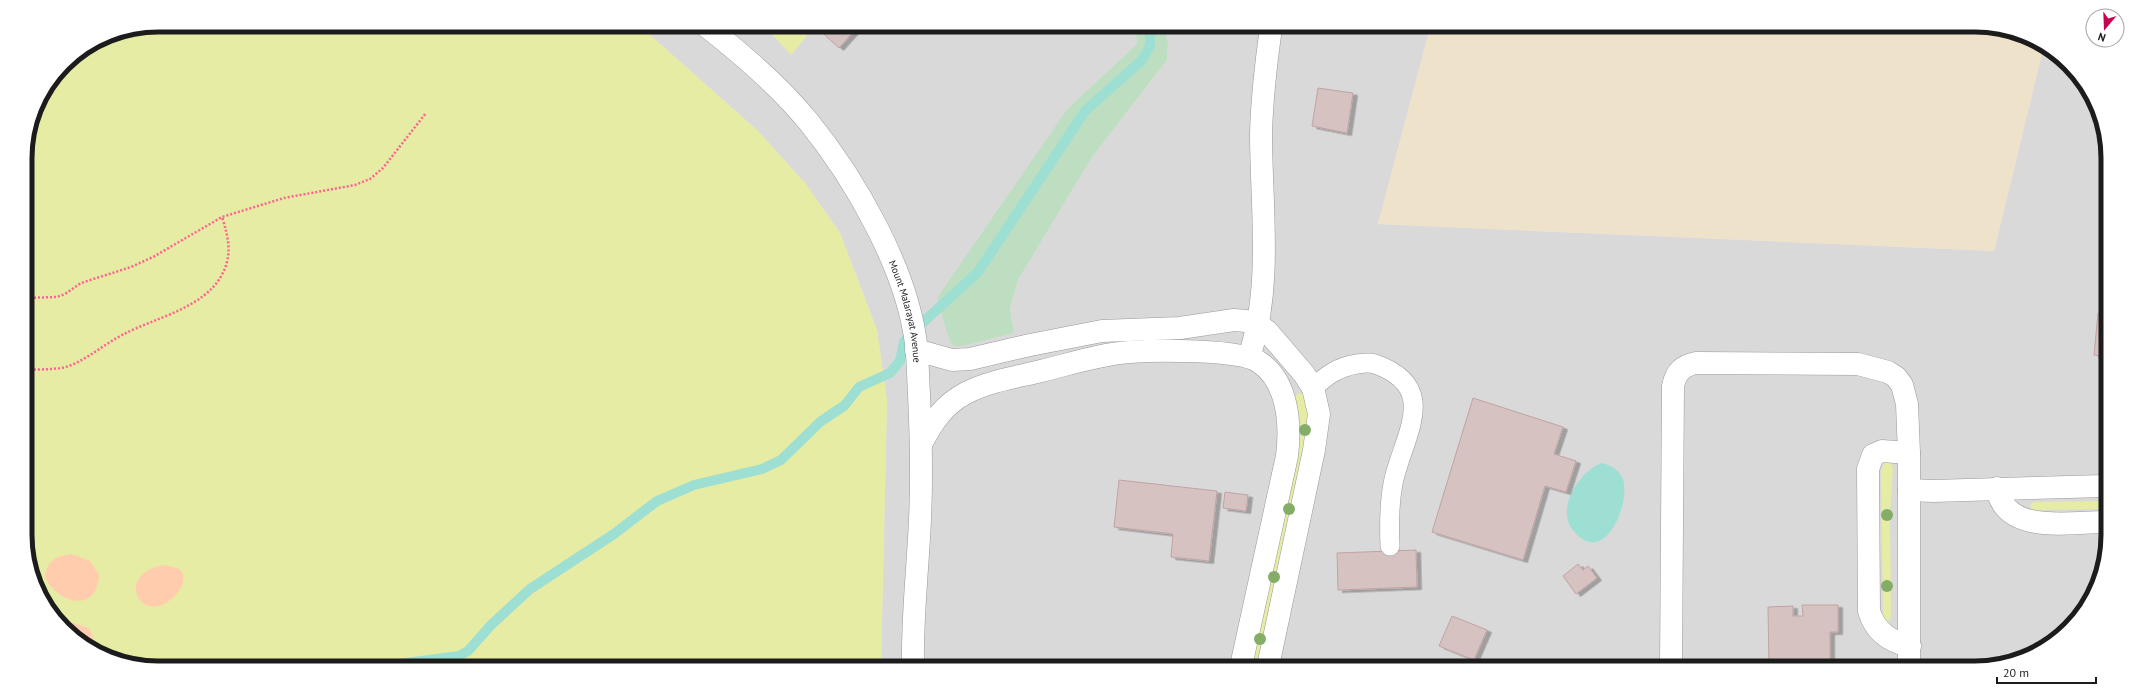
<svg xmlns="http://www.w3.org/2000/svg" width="2133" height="693" font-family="'PT Sans',sans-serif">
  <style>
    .residential { fill: #dad9da }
    .farmland { fill: #efe2cb }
    .grass { fill: #e6eca3 }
    .wetland { fill: #bddec1 }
    .sand { fill: #ffcdae }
    .water { fill: #9edfd3 }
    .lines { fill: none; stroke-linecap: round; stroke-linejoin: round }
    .stream { stroke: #9edfd3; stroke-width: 10 }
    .building { fill: #d5c2c1; stroke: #c1a3a3; filter: url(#shadow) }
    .service-casing { stroke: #999; stroke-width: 20 }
    .minor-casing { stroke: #999; stroke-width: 23 }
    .path { stroke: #ff6193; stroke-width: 2.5; stroke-dasharray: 2 2; stroke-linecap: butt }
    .service { stroke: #fff; stroke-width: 19 }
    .minor { stroke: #fff; stroke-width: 22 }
    .tree { fill: #84ad68 }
    .labels { text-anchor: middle; stroke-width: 3; stroke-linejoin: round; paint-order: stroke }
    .street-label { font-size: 10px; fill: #1c1c1c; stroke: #fff }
    .rim { fill: none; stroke: #1c1c1c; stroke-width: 5 }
  </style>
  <defs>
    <filter id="shadow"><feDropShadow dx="4.5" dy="2.5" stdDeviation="0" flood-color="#0004"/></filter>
  </defs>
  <rect width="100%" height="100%" fill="#eee4e1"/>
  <path class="residential" d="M640 26 1135 27 1137 44 1068 108 947 331 950 342 954 346H963L1014 333 1010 309 1018 280 1092 157 1167 60 1168 42 1164 27 1430 28 1378 224 1994 251 2044 45 2075 70 2105 132 2103 570 2085 609 2056 640 2026 658 1984 668 881 665 887 400 877 330 840 233 805 183 758 131Z"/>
  <path class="farmland" d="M1430 28 2010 30 2044 45 1994 251 1378 224Z"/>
  <path class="grass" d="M158 25 640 26 758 131 805 183 840 233 877 330 887 400 881 665 123 663 84 646 58 623 28 561 25 149 39 99 64 64 107 35Z
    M765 27H798L807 36 791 55Z
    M1300 393 1305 395 1306 399 1309 423 1258 666H1251L1301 434 1299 414 1294 399 1297 394Z
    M1888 462 1891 464 1893 468 1890 514 1891 613 1890 620 1885 622 1883 613 1881 472 1884 463Z
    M2104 501V509L2035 510 2031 508 2030 505 2034 502Z"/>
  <path class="wetland" d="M1135 27H1164L1168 42 1167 60 1092 157 1018 280 1010 309 1014 333 963 346H954L950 342 937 298 1068 108 1137 44Z"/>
  <path class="sand" d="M72 554 90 561 99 575C97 615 57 603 45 577 47 560 56 556 72 554Z
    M164 565C168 566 175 567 179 569 195 581 165 616 144 604 141 602 138 598 137 595 131 577 149 567 164 565Z
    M64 623H74L89 628C93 635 95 641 91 649L84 646 60 625Z"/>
  <path class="water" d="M1602 463C1610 465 1618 469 1622 477 1633 498 1605 572 1572 529 1556 508 1580 470 1602 463Z"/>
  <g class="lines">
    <path class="stream" d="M399 664 459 656 468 651 491 625 530 589 614 534 657 501 694 485 762 469 781 460 820 422 845 405 859 387 890 373 900 361 904 342 908 336 978 272 1085 111 1142 60 1150 46V27"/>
  </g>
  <path class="building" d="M816 27H858L839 48Z
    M1318 88 1353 93 1347 133 1312 126Z
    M2098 313H2105L2104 356 2094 355Z
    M1473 398 1563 427 1554 454 1576 461 1566 492 1545 486 1523 560 1432 532Z
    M1119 480 1217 491 1209 561 1171 557 1173 534 1114 527Z
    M1225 492 1248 495 1246 511 1223 508Z
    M1416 550 1417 587 1338 590 1337 553Z
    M1578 564 1583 570 1588 566 1597 578 1576 594 1563 576Z
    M1802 605H1838V632H1830V667H1769L1768 607 1793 606V616H1803Z
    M1452 616 1487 630 1474 660 1439 646Z"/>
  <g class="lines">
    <defs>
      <path id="service" d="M1313 388C1327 375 1338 367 1357 364 1364 363 1369 362 1375 364 1440 387 1405 433 1394 479 1389 501 1389 523 1390 546"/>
      <g id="minor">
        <path id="s1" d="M706 26C742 54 779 86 808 121 855 179 907 269 916 344 918 360 918 378 919 394 921 436 922 477 920 519 918 568 912 616 913 665"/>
        <path d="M916 350 952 360 970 359 1030 345 1102 331 1180 328 1234 320 1246 321 1257 324 1267 331 1304 374 1313 388 1319 414 1314 450 1268 666"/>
        <path d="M1249 357C1273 286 1261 206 1261 133 1262 98 1266 63 1271 28"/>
        <path d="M921 444C933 422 943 405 966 393 989 381 1017 377 1041 371 1070 364 1100 354 1130 352 1155 350 1240 349 1259 362 1288 381 1291 424 1287 456L1241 666"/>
        <path d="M1909 453 1882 451 1873 455 1868 469 1869 611C1875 631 1890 642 1910 646"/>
        <path d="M1997 488C2005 535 2069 522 2104 522"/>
        <path d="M1909 490 1933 491 2104 486"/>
        <path d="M1671 667 1673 386C1676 372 1682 366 1696 363L1858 364 1888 372 1896 377 1902 385 1907 404 1909 453V668"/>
      </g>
    </defs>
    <use href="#service" class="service-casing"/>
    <use href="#minor" class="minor-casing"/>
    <path class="path" d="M26 298 57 297 65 294 81 283 131 267 153 257 222 217 284 198 355 185 370 179 383 168 426 113
      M26 370C39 369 53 370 66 367 87 360 104 344 124 334 153 319 202 308 220 278 233 257 229 239 222 217"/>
    <use href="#service" class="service"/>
    <use href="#minor" class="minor"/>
  </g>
  <g class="tree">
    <circle cx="1305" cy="430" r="6"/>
    <circle cx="1289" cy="509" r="6"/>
    <circle cx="1887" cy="515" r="6"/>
    <circle cx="1274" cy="577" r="6"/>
    <circle cx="1887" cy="586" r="6"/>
    <circle cx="1260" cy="639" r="6"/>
  </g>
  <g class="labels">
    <g class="street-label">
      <text dy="4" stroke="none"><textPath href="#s1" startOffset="356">Mount Malarayat Avenue</textPath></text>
    </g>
  </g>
  <path d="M0 0H2133V693H0ZM158 32H1975A126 126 0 0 1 2101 158V535A126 126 0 0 1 1975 661H158A126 126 0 0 1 32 535V158A126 126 0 0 1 158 32Z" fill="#fff" fill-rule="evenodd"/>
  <path class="rim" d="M158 32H1975A126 126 0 0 1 2101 158V535A126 126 0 0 1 1975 661H158A126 126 0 0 1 32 535V158A126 126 0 0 1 158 32Z"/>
  <g transform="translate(2105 28) rotate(199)"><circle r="19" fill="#ffffff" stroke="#a4a4a4"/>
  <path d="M0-3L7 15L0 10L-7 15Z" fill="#c80053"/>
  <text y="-6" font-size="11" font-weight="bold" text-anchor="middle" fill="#1c1c1c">N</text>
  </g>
  <path d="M1997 677v6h99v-6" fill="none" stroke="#1c1c1c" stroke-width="2"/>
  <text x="2003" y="677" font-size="12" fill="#1c1c1c" stroke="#ffffff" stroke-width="3" paint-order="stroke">20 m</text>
</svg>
